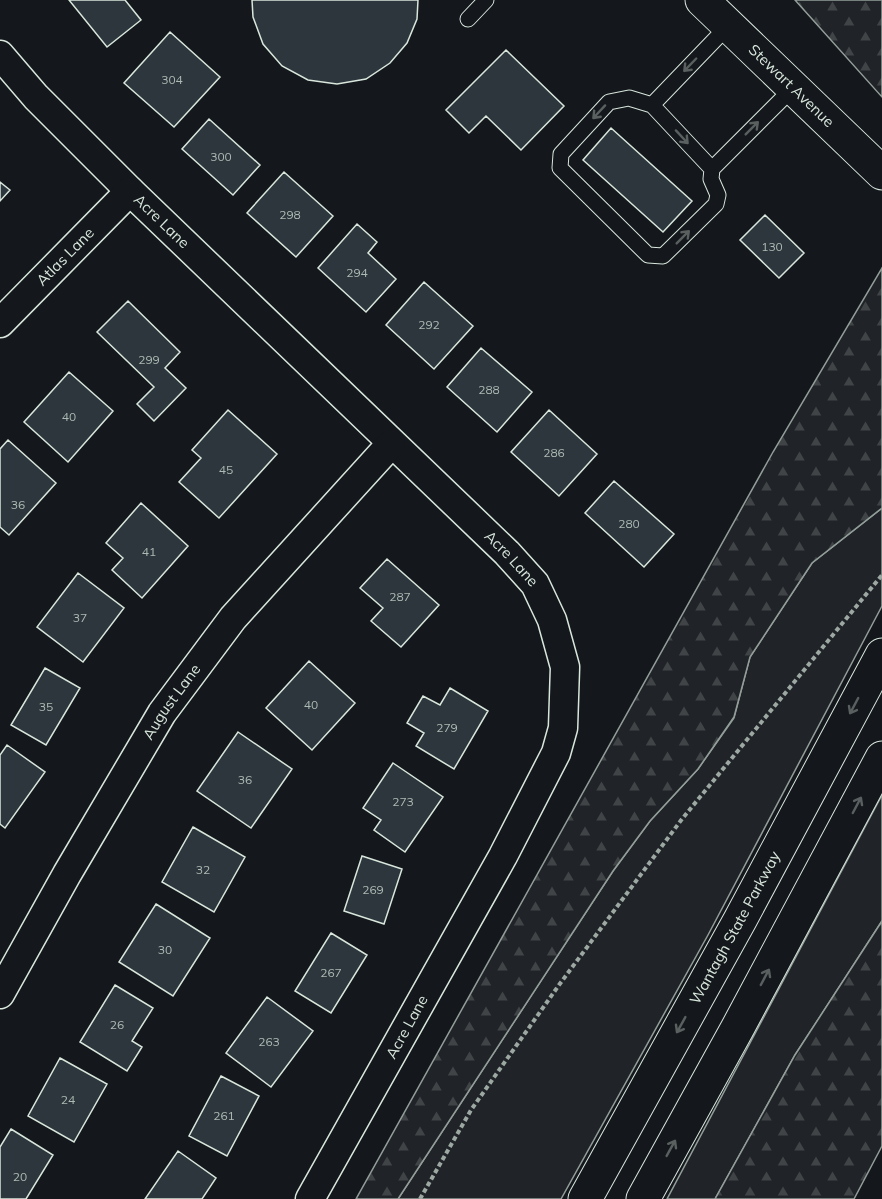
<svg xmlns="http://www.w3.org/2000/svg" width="882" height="1199" font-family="Mulish,sans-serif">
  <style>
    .grass { fill: #202428; stroke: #939e99; stroke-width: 1.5 }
    .forest { fill: url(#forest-firs); stroke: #939e99; stroke-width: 1.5 }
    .building { fill: #2c363c; stroke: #d8e6dc; stroke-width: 1.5 }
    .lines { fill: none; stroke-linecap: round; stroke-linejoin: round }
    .lane-casing { stroke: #d8e6dc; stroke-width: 17 }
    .street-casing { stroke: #d8e6dc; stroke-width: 31 }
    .secondary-casing { stroke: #d8e6dc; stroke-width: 35 }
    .highway-casing { stroke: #d8e6dc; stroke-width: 35 }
    .path { stroke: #9da8a2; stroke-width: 4; stroke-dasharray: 4.5 3; stroke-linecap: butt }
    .lane { stroke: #14181c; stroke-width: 15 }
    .street { stroke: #14181c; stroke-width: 28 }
    .secondary { stroke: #14181c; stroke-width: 33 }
    .highway { stroke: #14181c; stroke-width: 33 }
    .oneway { stroke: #59605f }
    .labels { text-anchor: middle; stroke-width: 4.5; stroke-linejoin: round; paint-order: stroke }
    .number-label { font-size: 12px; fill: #adbab4 }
    .street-label { font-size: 15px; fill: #d8e6dc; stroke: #14181c }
  </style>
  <defs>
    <pattern id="forest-firs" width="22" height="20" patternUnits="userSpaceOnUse" patternTransform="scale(1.5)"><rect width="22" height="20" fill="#202428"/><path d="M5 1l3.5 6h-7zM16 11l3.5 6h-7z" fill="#404447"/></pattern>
  </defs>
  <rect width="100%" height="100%" fill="#14181c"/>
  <path class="grass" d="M882 508V606L708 935 561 1199H398L613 871 650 821 698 769 734 718 750 657 812 563Z
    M882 795V921L795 1055 715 1199H667Z"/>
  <path class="forest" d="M795 0H882V97Z
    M882 268V508L812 563 750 657 734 717 698 769 650 821 613 871 398 1199H356L773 452Z
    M882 921V1146L854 1199H715L795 1055Z"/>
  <path class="building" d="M69 0H125L141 20 107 47Z
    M252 0H418L417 19 407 43 390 63 366 79 337 84 308 80 282 66 263 44 253 17Z
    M170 32 220 77 174 127 124 83Z
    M506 50 564 106 521 150 486 116 469 133 446 110Z
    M209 119 260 165 233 195 182 149Z
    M611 128 692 201 663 232 583 160Z
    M284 172 333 216 296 257 247 213Z
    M0 182 10 190 0 201Z
    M765 215 804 253 779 278 740 240Z
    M357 224 377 242 368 253 396 279 366 312 318 268Z
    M424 282 473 326 434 369 386 325Z
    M128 301 180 352 165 368 186 388 154 421 137 404 154 387 97 332Z
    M481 348 532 392 497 432 447 387Z
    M69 372 113 411 68 462 24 422Z
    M228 410 277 454 219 518 179 482 201 458 192 450Z
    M549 410 597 454 559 496 511 452Z
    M8 440 56 483 9 535 0 527V449Z
    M614 481 674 534 644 567 585 513Z
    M141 503 188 546 142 598 112 570 123 558 106 543Z
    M387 559 439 605 401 647 371 621 383 608 360 588Z
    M78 573 124 608 83 662 37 627Z
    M309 661 355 703 312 750 266 708Z
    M45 668 80 688 46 745 11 725Z
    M450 688 488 711 454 769 416 746 424 733 407 723 423 696 440 705Z
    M238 732 292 769 251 828 197 791Z
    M7 745 45 772 5 828 0 824V755Z
    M393 763 443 797 405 852 374 830 381 820 363 808Z
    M193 827 245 857 214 912 162 882Z
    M362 856 402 869 384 924 344 911Z
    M156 904 210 938 173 996 119 962Z
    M331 933 367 955 331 1013 295 991Z
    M115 985 153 1008 132 1041 142 1047 127 1071 80 1042Z
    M267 997 313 1031 271 1087 226 1053Z
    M60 1058 107 1084 74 1142 28 1116Z
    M221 1076 259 1096 227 1156 189 1136Z
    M11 1129 53 1155 26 1199H0V1147Z
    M178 1151 216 1178 202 1199H145Z"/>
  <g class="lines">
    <defs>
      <path id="lane" d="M468 19 486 0
        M652 105 729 25
        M712 169 652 105 629 98 609 102 561 154 560 168 648 255 663 256 716 204 718 195 711 179 712 169 793 88"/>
      <g id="street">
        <path id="s1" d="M0 55 36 97 130 191 507 553 535 584 552 620 565 667 563 728 556 753 503 856 310 1199"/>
        <path id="s2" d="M0 323 130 191"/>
        <path id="s3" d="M0 994 67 874 162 713 233 618 391 444"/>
      </g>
      <g id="secondary">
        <path id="s4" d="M702 0 882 173"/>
      </g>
      <g id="highway">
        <path id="s5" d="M585 1199 740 920 882 655"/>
        <path d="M643 1199 737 1029 882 758"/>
      </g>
    </defs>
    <use href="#lane" class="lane-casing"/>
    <use href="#street" class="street-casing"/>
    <use href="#secondary" class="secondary-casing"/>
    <use href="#highway" class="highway-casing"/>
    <path class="path" d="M420 1199 471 1110 559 985 682 819 882 575"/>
    <use href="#lane" class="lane"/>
    <use href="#street" class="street"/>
    <use href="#secondary" class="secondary"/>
    <use href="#highway" class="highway"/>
  </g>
  <defs><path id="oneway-shaft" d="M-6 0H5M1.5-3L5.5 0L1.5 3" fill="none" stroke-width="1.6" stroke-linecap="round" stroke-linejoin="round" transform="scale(1.5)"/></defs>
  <g class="oneway">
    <use href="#oneway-shaft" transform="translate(690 65) rotate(134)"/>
    <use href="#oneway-shaft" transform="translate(599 112) rotate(133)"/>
    <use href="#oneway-shaft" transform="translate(752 128) rotate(-45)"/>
    <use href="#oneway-shaft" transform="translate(682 137) rotate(47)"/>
    <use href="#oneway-shaft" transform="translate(683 237) rotate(-45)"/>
    <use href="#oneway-shaft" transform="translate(854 706) rotate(118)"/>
    <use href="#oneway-shaft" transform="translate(857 805) rotate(-62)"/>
    <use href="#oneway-shaft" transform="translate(765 977) rotate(-62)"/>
    <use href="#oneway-shaft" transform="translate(681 1025) rotate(119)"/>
    <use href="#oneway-shaft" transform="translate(671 1148) rotate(-61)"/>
  </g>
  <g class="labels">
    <g class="number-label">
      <text x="172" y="84">304</text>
      <text x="221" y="161">300</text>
      <text x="290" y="219">298</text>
      <text x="772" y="251">130</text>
      <text x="357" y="277">294</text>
      <text x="429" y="329">292</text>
      <text x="149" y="364">299</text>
      <text x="489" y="394">288</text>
      <text x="69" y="421">40</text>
      <text x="554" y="457">286</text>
      <text x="226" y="474">45</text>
      <text x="18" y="509">36</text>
      <text x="629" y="528">280</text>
      <text x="149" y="556">41</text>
      <text x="400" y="601">287</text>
      <text x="80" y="622">37</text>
      <text x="311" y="709">40</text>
      <text x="46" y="711">35</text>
      <text x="447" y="732">279</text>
      <text x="245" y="784">36</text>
      <text x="403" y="806">273</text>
      <text x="203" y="874">32</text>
      <text x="373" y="894">269</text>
      <text x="165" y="954">30</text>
      <text x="331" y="977">267</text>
      <text x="117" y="1029">26</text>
      <text x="269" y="1046">263</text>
      <text x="68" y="1104">24</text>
      <text x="224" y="1120">261</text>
      <text x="20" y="1181">20</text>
    </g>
    <g class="street-label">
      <text dy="5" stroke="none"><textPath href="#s4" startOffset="124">Stewart Avenue</textPath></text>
      <text dy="5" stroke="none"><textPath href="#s1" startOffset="232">Acre Lane</textPath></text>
      <text dy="5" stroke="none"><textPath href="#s2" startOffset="93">Atlas Lane</textPath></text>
      <text dy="5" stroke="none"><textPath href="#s1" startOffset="718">Acre Lane</textPath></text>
      <text dy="5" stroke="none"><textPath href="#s3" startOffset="339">August Lane</textPath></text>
      <text dy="5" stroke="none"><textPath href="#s5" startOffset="310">Wantagh State Parkway</textPath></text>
      <text transform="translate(407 1027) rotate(-61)" y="5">Acre Lane</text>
    </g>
  </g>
</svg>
